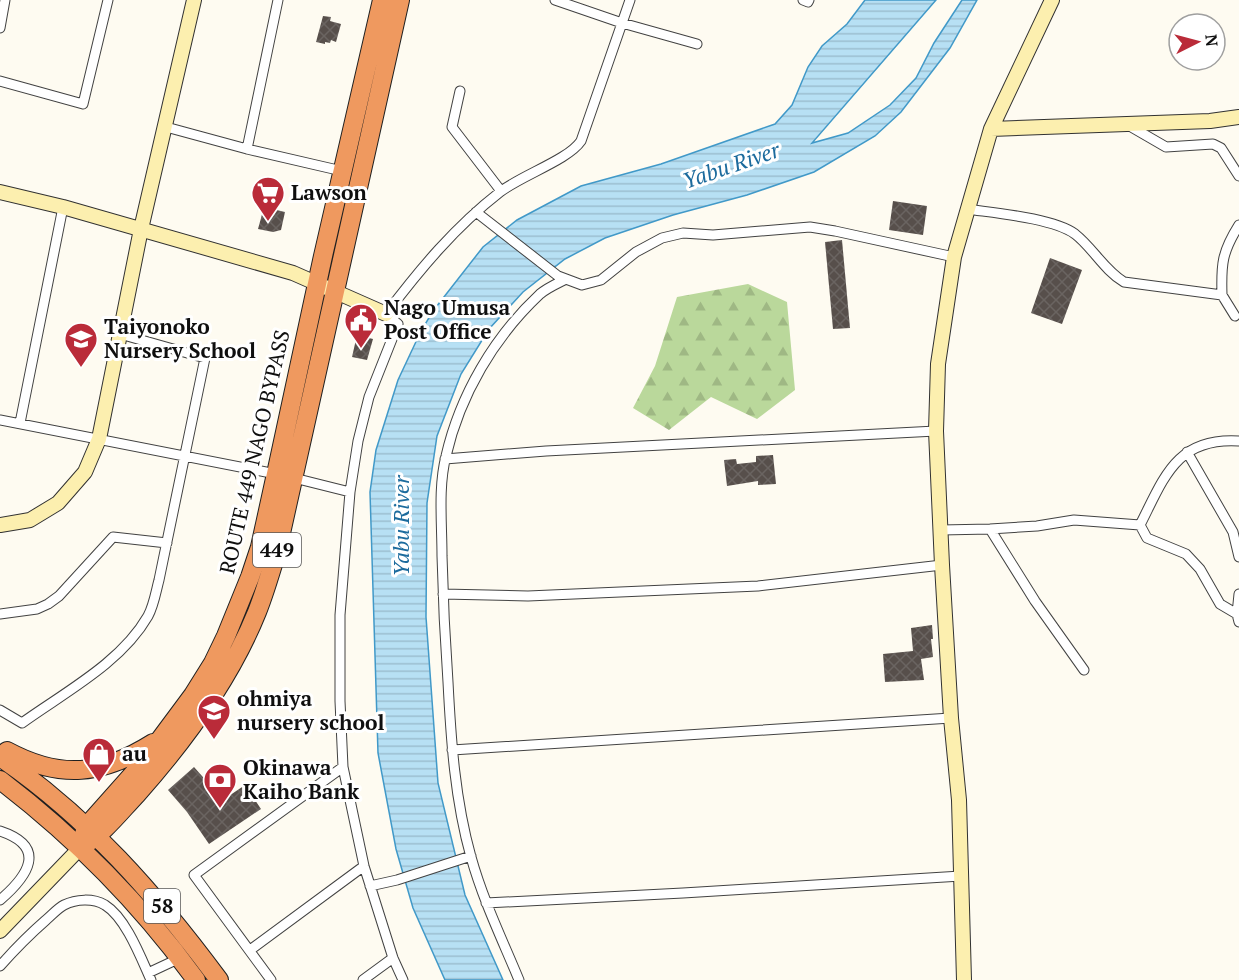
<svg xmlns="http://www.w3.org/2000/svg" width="1239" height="980" font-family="'PT Serif',serif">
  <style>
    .forest { fill: url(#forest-firs) }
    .water { fill: url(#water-rules); stroke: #4199c8; stroke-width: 1.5 }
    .building { fill: url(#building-cross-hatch) }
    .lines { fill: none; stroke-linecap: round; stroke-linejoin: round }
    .street-casing { stroke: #424242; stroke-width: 11 }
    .secondary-casing { stroke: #313131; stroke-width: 16 }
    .highway-casing { stroke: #202020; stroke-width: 20 }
    .street { stroke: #fff; stroke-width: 9 }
    .secondary { stroke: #fcefaf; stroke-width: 14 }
    .highway { stroke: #ef995f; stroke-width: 18 }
    .labels { text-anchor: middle; stroke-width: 6; stroke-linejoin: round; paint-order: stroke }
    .shield { fill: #fff; stroke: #575757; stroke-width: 1.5 }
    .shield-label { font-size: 20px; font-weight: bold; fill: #0f0f0f }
    .poi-label { font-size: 21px; font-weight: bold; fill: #0f0f0f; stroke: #fff; text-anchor: start }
    .street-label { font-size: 21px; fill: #0f0f0f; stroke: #fff }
    .water-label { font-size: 22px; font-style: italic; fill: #1c6b9d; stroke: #fff }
  </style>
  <defs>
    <pattern id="forest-firs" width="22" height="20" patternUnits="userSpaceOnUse" patternTransform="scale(1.5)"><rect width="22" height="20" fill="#bad89b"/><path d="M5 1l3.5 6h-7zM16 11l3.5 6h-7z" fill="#9fb884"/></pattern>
    <pattern id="water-rules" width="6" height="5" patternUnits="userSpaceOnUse" patternTransform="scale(1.5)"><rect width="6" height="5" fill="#b7e0f4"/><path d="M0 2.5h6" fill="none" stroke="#9cbfd0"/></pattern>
    <pattern id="building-cross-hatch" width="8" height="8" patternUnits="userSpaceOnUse" patternTransform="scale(1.5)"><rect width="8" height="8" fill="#574f4b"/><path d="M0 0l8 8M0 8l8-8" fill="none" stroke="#6a6461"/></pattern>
  </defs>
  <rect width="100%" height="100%" fill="#fefbf1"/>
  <path class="forest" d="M748 284 787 302 795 390 757 419 711 397 669 430 633 408 655 366 677 297Z"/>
  <path class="water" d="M865 0H936L812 143 848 133 890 105 916 78 934 43 962 0H977L950 48 901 112 875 136 814 172 747 195 673 215 605 238 565 259 523 292 489 329 461 374 437 436 427 503 426 617 438 783 465 895 503 980H445L413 908 396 849 378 753 370 492 376 450 398 380 421 331 433 311 483 247 517 220 581 186 661 164 775 124 792 105 808 67 822 46 847 24Z"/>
  <path class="building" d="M323 16 331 17 330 21 341 24 336 42 331 40 330 43 325 42V44L316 42Z
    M893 201 927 206 923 235 889 230Z
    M264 207 285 212 281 230 273 232 258 229Z
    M842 240 850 328 833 329 825 242Z
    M1050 258 1082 270 1062 324 1031 313Z
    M357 335 373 339 367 360 352 357Z
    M773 455 776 484 758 485V481L727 486 724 460 736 459 737 464 756 462V456Z
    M932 625 933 639H931L933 657 921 659 924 680 885 682 883 654 913 651 911 628Z
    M194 767 210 785 220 802 245 785 261 809 209 844 187 812 168 790Z"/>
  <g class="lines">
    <defs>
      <path id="street" d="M555 0 622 23 697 44
        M803 0 808 2 809 0
        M0 28 5 0
        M0 81 83 104 108 0
        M460 91 452 127 501 191
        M1128 125 1166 147 1213 144 1221 148 1239 176
        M166 127 247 149 342 171
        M247 149 278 0
        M967 209C994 213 1053 218 1075 234 1093 248 1104 270 1124 282L1222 295 1235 316
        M476 212 558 276 582 285 601 280 636 252 662 238 683 233 713 235 810 227 835 231 954 257
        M1222 295C1221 264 1222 252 1239 225
        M0 420 276 474
        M20 423 63 207
        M1187 452 1233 532 1239 557
        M445 459 546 451 936 431
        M294 478 350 492
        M1140 525 1147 538 1186 554 1200 569 1220 604 1237 614 1239 622
        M1140 525C1164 478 1176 437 1239 441
        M990 529 1035 601 1084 670
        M941 530 990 529 1037 526 1074 520 1140 525
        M443 594 528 596 758 586 942 565
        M0 614 37 609 48 604 59 596 113 537 167 543
        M1237 614 1239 594
        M0 710 22 723C65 692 121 663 148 616 154 605 156 591 159 580L205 358 120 334
        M452 750 951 718
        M0 831C48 847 28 876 0 900
        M370 886 397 880 471 856
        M486 903 683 893 961 876
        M250 950 364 866
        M0 966C15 949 30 934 46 920 52 915 58 908 64 905 76 899 93 898 105 905 126 918 141 958 151 980
        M148 973 180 958
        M271 980 194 875 343 767
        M363 980 393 958
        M403 980 393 958 364 866 343 767 340 701V615L350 492 358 441 369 397 398 324 386 314C420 269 455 227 500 192 522 175 568 160 581 141L630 0
        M519 980C502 939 483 900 471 857 455 800 451 741 448 682 445 640 443 598 442 556 442 523 438 487 446 456 460 395 494 337 540 294 547 288 556 284 564 280"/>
      <path id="secondary" d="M991 129 1210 121 1239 117
        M0 192 63 207 293 273 386 314
        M0 525 30 520 58 503 85 472 99 439 141 229 194 0
        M0 931 81 847
        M964 980 959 800 951 718 942 565 936 431 938 364 954 257 991 129 1052 0"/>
      <path id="highway" d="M7 751C61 780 102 775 153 743
        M0 757C88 817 156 895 219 980
        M0 780C76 838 140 903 196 980
        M81 847C104 833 119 813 137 794 185 740 230 679 257 612 265 592 271 571 277 551L400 0
        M81 847 86 827 141 765 193 695 213 663 226 636 250 577 260 547 276 474 323 256 382 0"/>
    </defs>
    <use href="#street" class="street-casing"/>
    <use href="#secondary" class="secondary-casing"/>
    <use href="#highway" class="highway-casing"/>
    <use href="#street" class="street"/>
    <use href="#secondary" class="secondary"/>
    <use href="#highway" class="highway"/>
  </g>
  <defs>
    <symbol id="supermarket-pin" viewBox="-11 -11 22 30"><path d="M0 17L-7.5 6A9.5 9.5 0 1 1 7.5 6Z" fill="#ba2b39" stroke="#fff"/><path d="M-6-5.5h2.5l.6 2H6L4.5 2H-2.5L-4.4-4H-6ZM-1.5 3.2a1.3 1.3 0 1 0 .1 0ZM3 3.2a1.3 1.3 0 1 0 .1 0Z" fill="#fff"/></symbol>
    <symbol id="civic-pin" viewBox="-11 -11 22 30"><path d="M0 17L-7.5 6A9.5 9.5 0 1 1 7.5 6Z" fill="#ba2b39" stroke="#fff"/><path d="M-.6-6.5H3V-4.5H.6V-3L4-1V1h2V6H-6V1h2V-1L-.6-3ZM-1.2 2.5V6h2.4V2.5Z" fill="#fff"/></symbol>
    <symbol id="school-pin" viewBox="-11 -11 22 30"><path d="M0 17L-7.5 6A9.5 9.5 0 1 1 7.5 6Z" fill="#ba2b39" stroke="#fff"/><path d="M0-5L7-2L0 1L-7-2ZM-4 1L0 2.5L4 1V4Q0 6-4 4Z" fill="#fff"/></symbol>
    <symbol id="shop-pin" viewBox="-11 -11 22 30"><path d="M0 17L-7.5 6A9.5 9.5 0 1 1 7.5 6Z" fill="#ba2b39" stroke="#fff"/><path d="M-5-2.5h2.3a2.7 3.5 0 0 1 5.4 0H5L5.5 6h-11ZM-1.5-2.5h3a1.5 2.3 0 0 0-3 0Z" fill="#fff"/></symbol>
    <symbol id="bank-pin" viewBox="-11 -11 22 30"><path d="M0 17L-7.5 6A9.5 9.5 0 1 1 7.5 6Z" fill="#ba2b39" stroke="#fff"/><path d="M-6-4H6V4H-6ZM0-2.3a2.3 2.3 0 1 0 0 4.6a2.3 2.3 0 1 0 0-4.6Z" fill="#fff"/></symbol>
  </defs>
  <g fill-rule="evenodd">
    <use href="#supermarket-pin" x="249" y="174" width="38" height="52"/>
    <use href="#civic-pin" x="342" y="301" width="38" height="52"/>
    <use href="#school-pin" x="62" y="320" width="38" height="52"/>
    <use href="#school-pin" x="195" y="692" width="38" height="52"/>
    <use href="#shop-pin" x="80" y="735" width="38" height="52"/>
    <use href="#bank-pin" x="201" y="761" width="38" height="52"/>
  </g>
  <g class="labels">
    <g class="shield">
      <rect x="253" y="533" width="48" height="34" rx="4.5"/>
      <rect x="144" y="889" width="36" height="34" rx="4.5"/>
    </g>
    <g class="shield-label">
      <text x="277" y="557">449</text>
      <text x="162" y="913">58</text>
    </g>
    <g class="poi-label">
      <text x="291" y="200">Lawson</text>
      <text x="384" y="315">Nago Umusa<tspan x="384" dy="24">Post Office</tspan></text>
      <text x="104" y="334">Taiyonoko<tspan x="104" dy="24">Nursery School</tspan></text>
      <text x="237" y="706">ohmiya<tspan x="237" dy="24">nursery school</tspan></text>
      <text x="122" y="761">au</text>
      <text x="243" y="775">Okinawa<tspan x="243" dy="24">Kaiho Bank</tspan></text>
    </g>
    <g class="street-label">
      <text transform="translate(255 452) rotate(-77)" y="7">ROUTE 449 NAGO BYPASS</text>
    </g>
    <g class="water-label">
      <text transform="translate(731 165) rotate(-19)" y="8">Yabu River</text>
      <text transform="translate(401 526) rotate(-90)" y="8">Yabu River</text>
    </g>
  </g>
  <g transform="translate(1197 42) rotate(84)"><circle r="28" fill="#ffffff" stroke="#9f9f9f" stroke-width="1.5"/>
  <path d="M0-4.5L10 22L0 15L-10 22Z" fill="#ba2b39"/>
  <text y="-9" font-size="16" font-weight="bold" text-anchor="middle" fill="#0f0f0f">N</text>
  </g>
</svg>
